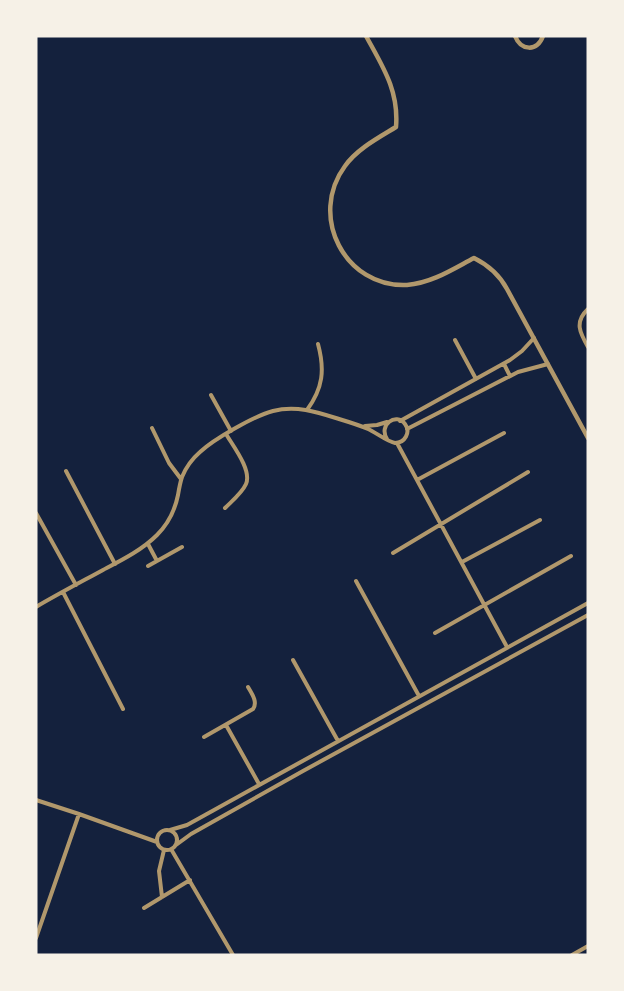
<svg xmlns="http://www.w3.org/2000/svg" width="624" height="991" font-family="Rubik,sans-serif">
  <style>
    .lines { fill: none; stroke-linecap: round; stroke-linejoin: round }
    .minor { stroke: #b1986c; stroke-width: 4 }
    .tertiary { stroke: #b1986c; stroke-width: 4.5 }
  </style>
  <rect width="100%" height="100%" fill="#14213d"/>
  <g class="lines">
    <path class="minor" d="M588 309C574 322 580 333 588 347
      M455 340 476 379
      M504 364 510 376
      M211 395 231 431
      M307 410C323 388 325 370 318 344
      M400 421 510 360 522 351 534 338
      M365 426 377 425 387 422
      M152 428 169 463 181 479
      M407 429 518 372 548 364
      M397 443 507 647
      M66 471 115 564
      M417 480 504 433
      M225 508C232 501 242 493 246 484 252 470 233 446 226 434
      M36 513 76 585
      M148 544 157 561
      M393 553 528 472
      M462 562 540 520
      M148 566 182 547
      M356 581 419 696
      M63 592 123 709
      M36 607C58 594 81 582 103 570 122 560 142 550 157 535 168 524 175 510 178 495 179 489 180 483 182 477 186 467 192 459 200 452 214 439 254 416 273 411 296 405 317 412 339 419 349 422 359 425 368 429 375 432 388 442 395 443 405 443 411 432 405 424 396 412 378 425 387 439
      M435 633 571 556
      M293 660 338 741
      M226 725 259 784
      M204 737 253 709C258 702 252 694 248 687
      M36 800 79 814 157 842
      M170 830 187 825 588 603
      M157 840a10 10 0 1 1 20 0a10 10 0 1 1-20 0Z
      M176 845 191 834 303 771 588 615
      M171 849 233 955
      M162 897 159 871 164 850
      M144 908 190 880
      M36 938 79 814
      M572 955 588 946"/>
    <path class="tertiary" d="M366 36C383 67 399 91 396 127 378 138 357 149 345 166 308 216 345 288 407 285 432 283 453 269 474 258 488 265 499 274 507 289L588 438
      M515 36C521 51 537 52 543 36"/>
  </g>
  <rect width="624" height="991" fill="none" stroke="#f6f1e7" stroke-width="75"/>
</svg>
